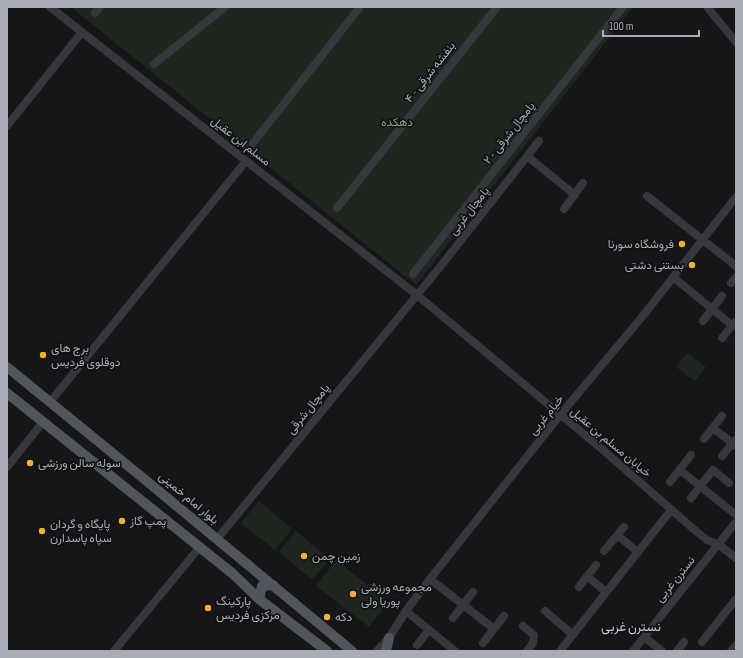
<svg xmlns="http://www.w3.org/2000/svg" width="743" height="658" font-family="'Sofia Sans Condensed',Vazirmatn,sans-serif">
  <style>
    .green { fill: #1e261f }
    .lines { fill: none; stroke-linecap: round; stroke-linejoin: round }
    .minor { stroke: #37383d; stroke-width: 8 }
    .major { stroke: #53555c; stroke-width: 10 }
    .poi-dot { fill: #f2b134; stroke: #111113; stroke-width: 1.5 }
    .labels { text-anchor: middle; stroke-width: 3.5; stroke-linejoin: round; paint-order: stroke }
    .street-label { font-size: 12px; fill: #a8adb8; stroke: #111113 }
    .park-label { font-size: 12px; fill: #7fa381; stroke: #111113 }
    .poi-label { font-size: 12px; fill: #a8adb8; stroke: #111113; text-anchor: start }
    .neighbourhood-label { font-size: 13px; fill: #c9ccd4; stroke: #111113 }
  </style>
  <rect width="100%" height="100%" fill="#161618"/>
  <path class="green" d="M71 7H633L416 285Z
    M687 353 706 367 695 381 676 367Z
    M259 501 292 529 275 550 241 523Z
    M296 531 330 559 312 580 279 552Z
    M336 560 389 602 369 627 316 586Z"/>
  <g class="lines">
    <path class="minor" d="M50 7 417 295 603 450 697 532 707 540 718 544 736 558
      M707 7 736 42
      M95 13 100 7
      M154 64 225 7
      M7 126 82 32
      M253 143 360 7
      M527 156 575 195
      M647 196 736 266
      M337 208 497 7
      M564 209 583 183
      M413 274 623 7
      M673 277 733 326
      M731 283 736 277
      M703 321 722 296
      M722 338 735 322
      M50 402 246 161
      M713 428 736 446
      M704 439 722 416
      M722 456 735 440
      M7 467 43 422
      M680 470 736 515
      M670 482 691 455
      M691 498 713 470 729 483
      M617 535 638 552
      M217 539 440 267 539 141
      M604 551 624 527
      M587 576 606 592
      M430 579 494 629
      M579 587 596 565
      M406 611 455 651
      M545 611 573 635
      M453 618 473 592
      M523 626 534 635 533 643 527 651
      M644 637 662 651
      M702 642 736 599
      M483 643 504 616
      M417 645 429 630
      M114 651 199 548
      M377 651 389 638 406 611 430 579 560 415 642 317 736 197
      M560 651 671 510
      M633 651 736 522
      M677 651 684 642
      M731 651 736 645"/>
    <path class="major" d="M7 367 143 478 352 651
      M7 393 232 573 259 599 327 651
      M259 599 262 586 273 585
      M386 651 389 638"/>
  </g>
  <g class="poi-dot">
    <circle cx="682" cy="244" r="4"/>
    <circle cx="692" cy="265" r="4"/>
    <circle cx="43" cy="355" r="4"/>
    <circle cx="30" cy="463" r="4"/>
    <circle cx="122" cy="521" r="4"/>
    <circle cx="42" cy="531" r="4"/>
    <circle cx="304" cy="556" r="4"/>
    <circle cx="353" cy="594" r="4"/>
    <circle cx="208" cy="608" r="4"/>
    <circle cx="327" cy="617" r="4"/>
  </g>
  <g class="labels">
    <g class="street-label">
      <text transform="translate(430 72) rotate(-52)" y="4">بنفشه شرقی - ۴</text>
      <text transform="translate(509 133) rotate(-52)" y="4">پامچال شرقی - ۲</text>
      <text transform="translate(241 141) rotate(38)" y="4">مسلم ابن عقیل</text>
      <text transform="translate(469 211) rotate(-52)" y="4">پامچال غربی</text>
      <text transform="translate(308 409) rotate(-51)" y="4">پامچال شرقی</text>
      <text transform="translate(546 415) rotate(-51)" y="4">خیام غربی</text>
      <text transform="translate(611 442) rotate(40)" y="4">خیابان مسلم بن عقیل</text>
      <text transform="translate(189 498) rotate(40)" y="4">بلوار امام خمینی</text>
      <text transform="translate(675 579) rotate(-51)" y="4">نسترن غربی</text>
    </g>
    <g class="park-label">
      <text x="397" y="126">دهکده</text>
    </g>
    <g class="poi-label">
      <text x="674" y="248" text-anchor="end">فروشگاه سورنا</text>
      <text x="684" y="269" text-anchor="end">بستنی دشتی</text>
      <text x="51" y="352">برج های<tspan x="51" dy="14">دوقلوی فردیس</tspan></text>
      <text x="38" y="467">سوله سالن ورزشی</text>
      <text x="130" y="525">پمپ گاز</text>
      <text x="50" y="528">پایگاه و گردان<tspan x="50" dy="14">سپاه پاسدارن</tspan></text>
      <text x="312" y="560">زمین چمن</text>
      <text x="361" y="591">مجموعه ورزشی<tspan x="361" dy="14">پوریا ولی</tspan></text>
      <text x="216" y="605">پارکینگ<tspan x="216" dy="14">مرکزی فردیس</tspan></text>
      <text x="335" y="621">دکه</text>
    </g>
    <g class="neighbourhood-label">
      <text x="631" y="631">نسترن غربی</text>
    </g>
  </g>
  <rect width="743" height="658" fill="none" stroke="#a8adb8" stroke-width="16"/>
  <path d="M603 30v6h96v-6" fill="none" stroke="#a8adb8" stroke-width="2"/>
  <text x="609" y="30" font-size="12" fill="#a8adb8" stroke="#111113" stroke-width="3" paint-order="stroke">100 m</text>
</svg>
